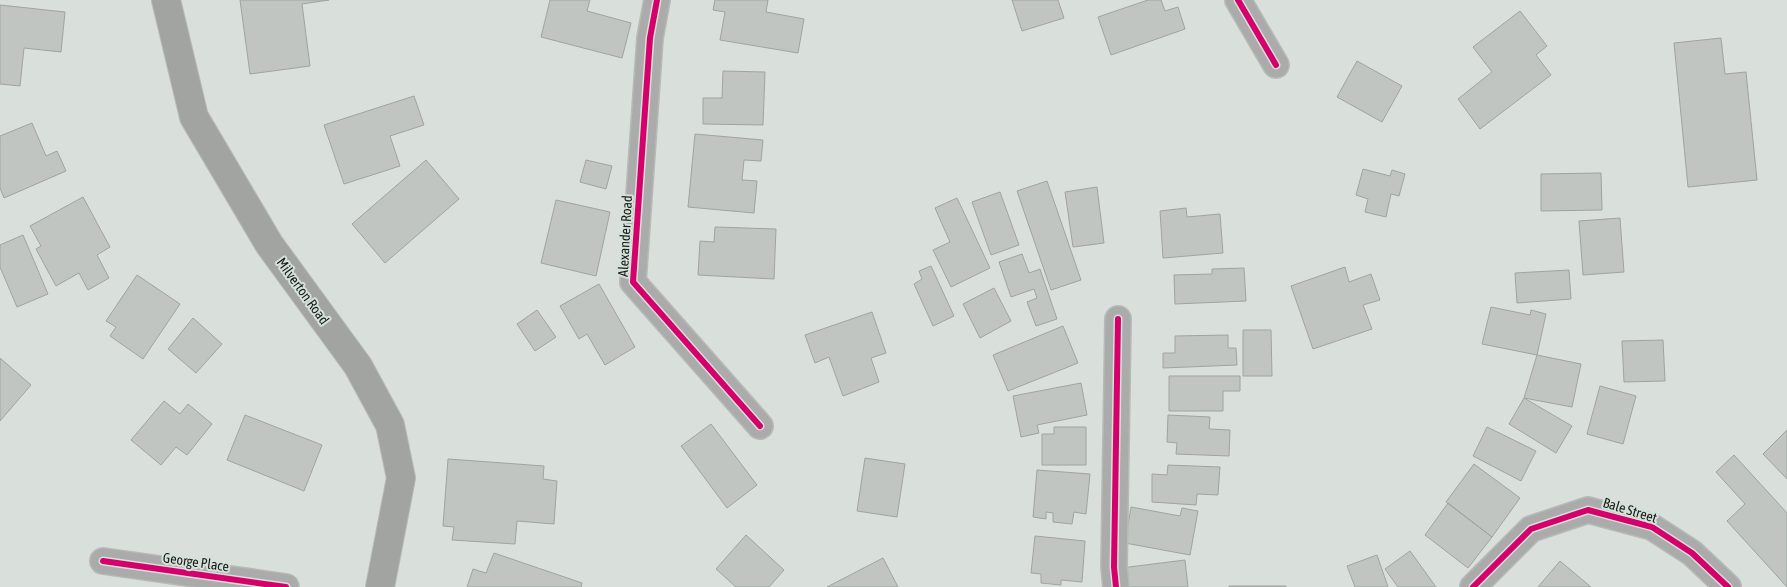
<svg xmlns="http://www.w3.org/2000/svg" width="1787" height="587" font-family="'Asap Condensed',sans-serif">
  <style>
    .building { fill: #c0c5c2; stroke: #9fa4a1 }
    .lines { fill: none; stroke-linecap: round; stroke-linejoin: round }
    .street-casing { stroke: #b7bbb8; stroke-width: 28 }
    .primary-casing { stroke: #b7bbb8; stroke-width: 30 }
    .street { stroke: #aaabaa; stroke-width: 25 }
    .primary { stroke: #a2a4a2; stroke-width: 28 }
    .cycleway-casing { stroke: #d6e2d9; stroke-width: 9 }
    .cycleway { stroke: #d6006c; stroke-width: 6 }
    .labels { text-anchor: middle; stroke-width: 4; stroke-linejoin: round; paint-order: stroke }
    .street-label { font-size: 14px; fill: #171c18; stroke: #d6e2d9 }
  </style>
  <rect width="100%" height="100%" fill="#d9dfda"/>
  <path class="building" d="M240 0H329L302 4 310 66 250 74Z
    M550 0H590L587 11 631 23 622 58 541 37Z
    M715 0H768L766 12 804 19 798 53 720 40 725 12 713 10Z
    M1012 0H1058L1064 18 1022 31Z
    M1148 0H1161L1165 11 1178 7 1185 29 1111 55 1098 17Z
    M0 5 65 12 61 52 24 48 20 86 0 84Z
    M1520 11 1547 46 1536 55 1551 75 1480 129 1458 99 1492 72 1473 47Z
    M1721 38 1725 74 1746 72 1757 180 1688 187 1674 43Z
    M1357 61 1402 86 1382 122 1337 97Z
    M723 71 765 72 763 125 703 124V98H722Z
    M414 96 424 125 390 136 400 166 344 184 324 125Z
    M32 123 46 156 57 151 66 171 4 198 0 188V136Z
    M695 134 763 140 761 161 744 160 742 180 757 181 754 213 688 207Z
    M426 160 459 199 385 263 352 224Z
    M586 160 612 166 606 189 580 182Z
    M1363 169 1390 176 1392 170 1405 174 1399 196 1391 194 1386 217 1365 212 1368 199 1356 195Z
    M1601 173 1602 210 1541 211V174Z
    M1047 181 1081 280 1051 290 1017 191Z
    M1097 187 1104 243 1073 247 1065 192Z
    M1000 192 1019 245 991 255 972 202Z
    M83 197 110 247 97 255 109 278 88 290 79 273 56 286 36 249 41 246 30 226Z
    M957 198 990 268 951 287 933 250 950 242 935 208Z
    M556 200 610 212 596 276 541 263Z
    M1186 208 1187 217 1220 214 1223 253 1163 258 1160 211Z
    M1620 218 1624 272 1583 275 1579 221Z
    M715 227 776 229 774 279 698 275 700 241 714 242Z
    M23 235 48 294 17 307 0 267V245Z
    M1022 254 1029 273 1040 269 1057 319 1036 326 1027 302 1037 298 1034 289 1011 297 999 262Z
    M931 266 954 316 933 326 914 284 922 279 919 271Z
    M1345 267 1349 282 1371 274 1380 300 1363 305 1372 329 1313 349 1291 286Z
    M1244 268 1246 301 1175 304 1174 275 1212 274V269Z
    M1569 270 1571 299 1517 303 1515 273Z
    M137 275 180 304 143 359 110 336 116 327 106 321Z
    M599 284 635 347 605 365 587 334 579 339 560 306Z
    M994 288 1011 321 980 338 963 304Z
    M1491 307 1530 315 1531 310 1546 314 1537 355 1482 344Z
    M537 310 556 337 535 351 517 324Z
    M872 312 886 353 871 358 879 382 843 396 829 357 815 363 805 335Z
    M193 318 222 344 196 373 168 349Z
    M1063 326 1078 363 1008 391 993 355Z
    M1243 330H1271L1272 376H1243Z
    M1228 335V348H1236L1237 365 1163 368V353H1175V336Z
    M1663 340 1665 381 1624 382 1622 341Z
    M1537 355 1581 364 1572 407 1524 398Z
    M0 358 31 385 0 421Z
    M1169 376H1240V391H1223V411H1169Z
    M1081 383 1087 415 1037 425 1039 433 1021 437 1013 396Z
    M1600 386 1636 396 1623 444 1587 434Z
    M1524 398 1572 426 1556 453 1509 424Z
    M164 401 180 414 188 404 212 424 187 455 176 447 161 465 131 440Z
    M245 415 322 445 304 491 227 460Z
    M1168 415 1210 417 1209 429 1230 430 1229 456 1176 454 1177 443 1167 442Z
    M711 424 757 485 727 508 681 446Z
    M1054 427H1086V465H1042V434H1054Z
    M1487 427 1536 451 1521 481 1473 456Z
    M1787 430V479L1763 454Z
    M1734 455 1787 513V587L1727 521 1745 504 1716 472Z
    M865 458 905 464 897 517 857 511Z
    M448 459 544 466 543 479 557 481 554 524 517 521 515 544 452 540 454 527 443 526Z
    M1474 464 1520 498 1492 537 1446 502Z
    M1168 465 1220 467 1218 495 1197 494 1196 505 1152 502V474L1167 475Z
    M1037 470 1090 474 1086 514 1074 512 1072 524 1053 522V513L1046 512V519L1033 517Z
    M1448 503 1492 537 1468 568 1425 535Z
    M1131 507 1180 516 1182 508 1198 511 1190 555 1125 543Z
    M746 535 784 570 769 587H736L716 569Z
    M1035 536 1085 541 1082 582 1061 580V585L1041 583V574L1031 573Z
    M1410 551 1436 587H1398L1385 569Z
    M494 553 582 583 581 587H467L473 569 486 573Z
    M1377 555 1388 587H1355L1347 566Z
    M883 558 898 587H827Z
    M1185 560 1188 587H1123L1121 568Z
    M1560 561 1591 587H1538Z
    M1229 586H1286V587H1229Z"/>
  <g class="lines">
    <defs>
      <path id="street" d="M657 0 650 38 633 282 760 426
        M1238 0 1276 65
        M103 561 286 587
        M1116 587 1114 567 1118 319
        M1473 587 1531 529 1588 510 1652 527 1692 553 1728 587"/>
      <path id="primary" d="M166 0 194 117 269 244 358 366 390 425 401 478 380 587"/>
    </defs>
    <use href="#street" class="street-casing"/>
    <use href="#primary" class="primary-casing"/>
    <use href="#street" class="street"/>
    <use href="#primary" class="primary"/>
    <defs>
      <path id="cycleway" d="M657 0 650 38 633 282 760 426
        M1238 0 1276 65
        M103 561 286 587
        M1116 587 1114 567 1118 319
        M1473 587 1531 529 1588 510 1652 527 1692 553 1728 587"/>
    </defs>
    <use href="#cycleway" class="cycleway-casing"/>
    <use href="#cycleway" class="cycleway"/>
  </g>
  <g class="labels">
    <g class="street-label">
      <text transform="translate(625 236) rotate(-87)" y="5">Alexander Road</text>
      <text transform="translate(303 291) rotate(54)" y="5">Milverton Road</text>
      <text transform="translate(1630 510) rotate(17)" y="5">Bale Street</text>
      <text transform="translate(196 562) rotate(8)" y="5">George Place</text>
    </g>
  </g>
</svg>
